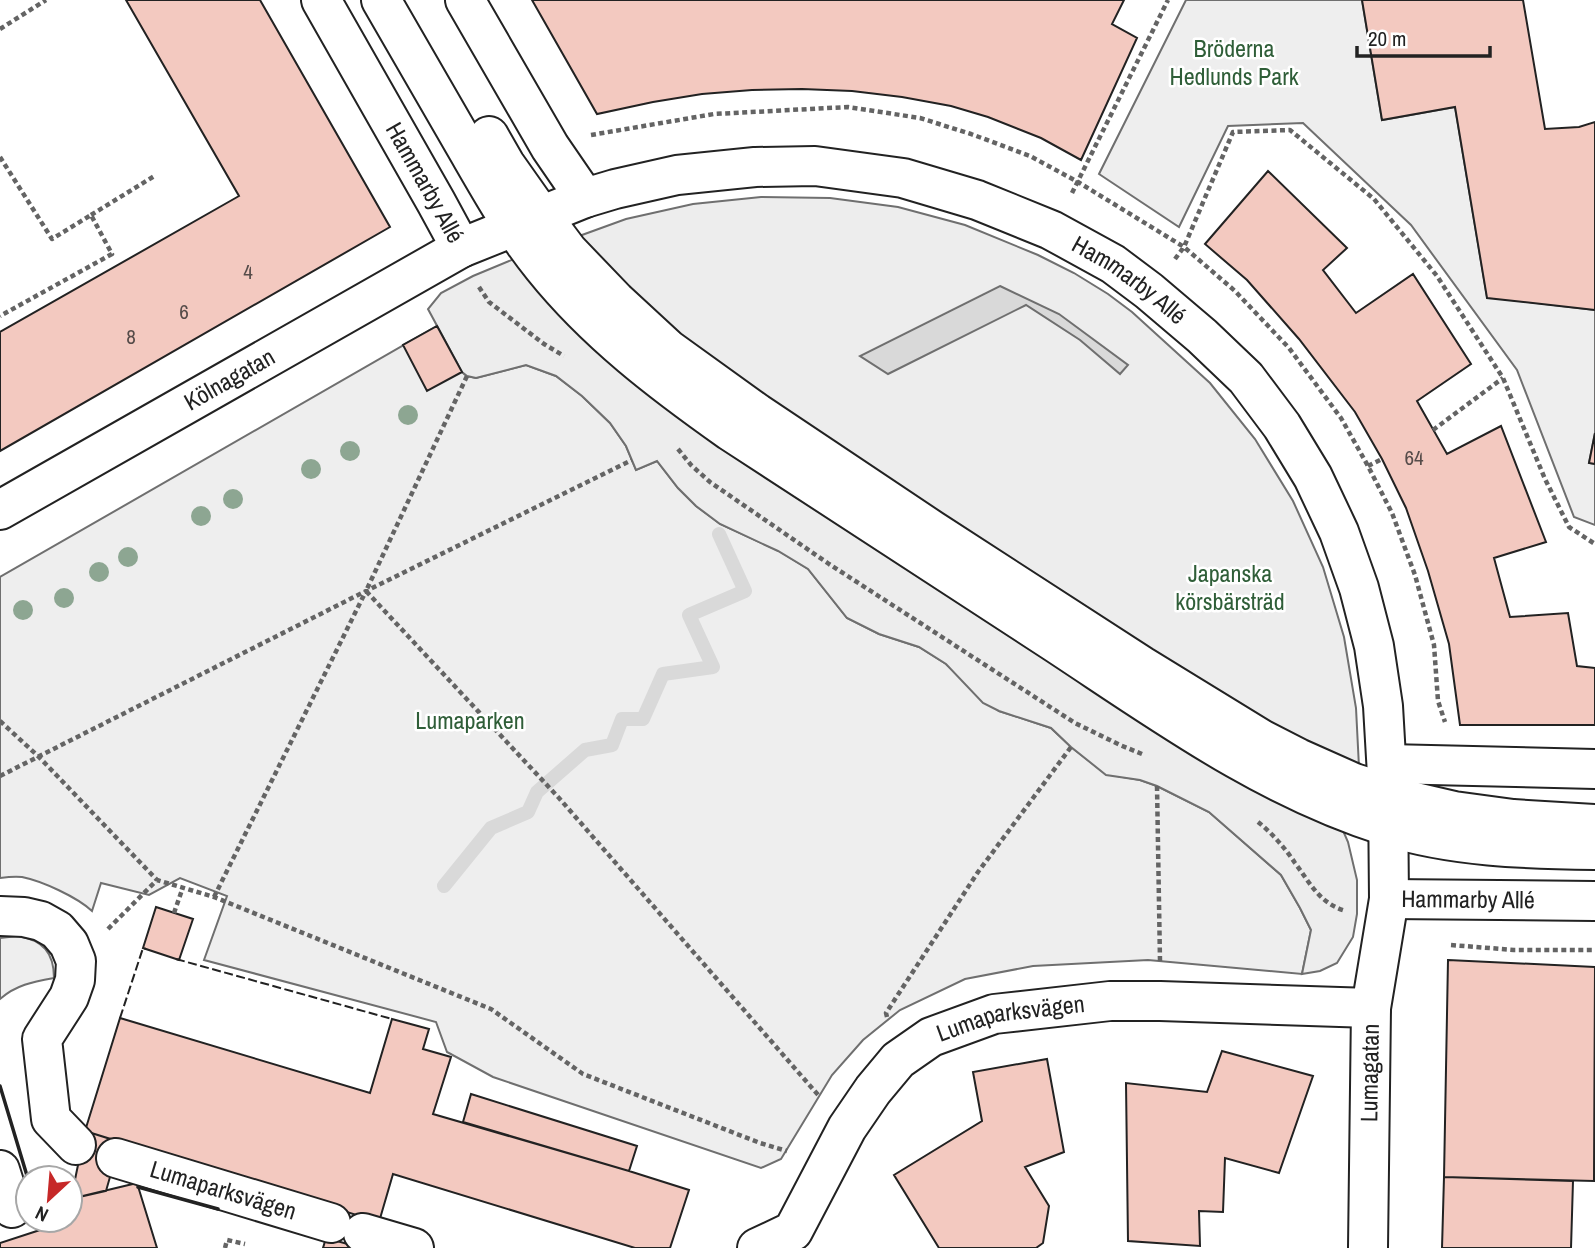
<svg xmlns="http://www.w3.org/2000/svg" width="1595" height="1248" font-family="'Archivo Narrow',sans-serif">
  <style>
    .green { fill: #eee; stroke: #6f6f6f; stroke-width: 2 }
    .parking { fill: #ededed; stroke: #6f6f6f; stroke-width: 2 }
    .water { fill: #d9d9d9; stroke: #6f6f6f; stroke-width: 2 }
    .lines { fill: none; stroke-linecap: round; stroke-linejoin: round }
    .stream { stroke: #d9d9d9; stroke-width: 14 }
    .building { fill: #f3c9c0; stroke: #222; stroke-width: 2 }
    .minor-casing { stroke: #222; stroke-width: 42 }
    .path { stroke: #646464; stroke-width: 4.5; stroke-dasharray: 5 3.5; stroke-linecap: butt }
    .minor { stroke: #fff; stroke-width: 38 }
    .fence { stroke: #222; stroke-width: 2; stroke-dasharray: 9 3.5; stroke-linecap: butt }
    .wall { stroke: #222; stroke-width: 3.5 }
    .tree { fill: #8da692 }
    .labels { text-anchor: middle; stroke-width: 5; stroke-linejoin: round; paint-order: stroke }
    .number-label { font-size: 21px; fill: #564c4a }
    .park-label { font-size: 24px; fill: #2f5e38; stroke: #fff }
    .street-label { font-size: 24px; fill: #222; stroke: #fff }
  </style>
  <rect width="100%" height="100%" fill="#fff"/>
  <path class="green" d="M1186 0H1362L1382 120 1455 107 1487 297 1595 310V433L1589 463 1595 464V525L1574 517 1517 370 1411 225 1303 123 1228 126 1179 227 1099 174Z
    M437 326 462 372 467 376 476 378 526 365 556 376 582 396 610 423 626 446 636 470 657 461 678 488 696 506 720 524 779 551 808 569 847 618 879 634 919 647 946 664 964 681 999 711 1051 728 1071 747 1106 774 1140 780 1157 786 1209 812 1281 875 1300 908 1311 930 1302 974 1148 960 1033 966 965 979 900 1010 863 1040 832 1075 781 1159 761 1168 493 1077 447 1052 436 1022 204 960 227 896 180 878 149 895 101 883 92 911C77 897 42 881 22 877 15 876 7 877 0 878V577Z
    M18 936C43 940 54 953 54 978 32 982 16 985 0 999V938Z"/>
  <path class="parking" d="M761 197 830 198 898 207 965 225 1038 255 1074 273 1108 294 1132 312 1210 383 1255 439 1293 501 1323 567 1344 637 1356 708 1359 767 1299 750 696 358 571 239 626 219 693 204Z
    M526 254 1341 826 1348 842 1357 880V914L1353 937 1337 963 1320 971 1302 974 1311 930 1300 908 1281 875 1209 812 1157 786 1140 780 1106 775 1071 747 1051 728 999 711 983 703 946 664 919 647 879 634 847 618 808 569 778 551 720 524 696 506 678 488 657 461 636 470 626 446 610 423 582 396 556 376 526 365 476 378 467 376 462 372 428 309 441 293 473 276Z"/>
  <path class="water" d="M1000 286 1059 314 1128 365 1120 374 1080 340 1026 305 888 374 860 356Z"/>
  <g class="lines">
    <path class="stream" d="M444 886 491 828 528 812 537 792 585 750 612 745 622 719H643L663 674 713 667 689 615 745 591 719 534"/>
  </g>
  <path class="building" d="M126 0H260L390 227 0 451V332L239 196Z
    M532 0H1124L1112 24 1137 38 1081 160 1041 138 988 117 951 106 902 97 852 91 802 89 752 90 702 94 653 102 597 114Z
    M1362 0H1523L1545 129 1579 127 1595 122V310L1487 298 1455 107 1382 120Z
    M1268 171 1347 248 1323 270 1356 313 1413 274 1471 364 1417 401 1447 454 1501 426 1546 542 1494 558 1510 617 1568 613 1577 666 1595 668V725H1460L1449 644 1428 571 1406 508 1382 459 1355 412 1299 339 1247 280 1205 244Z
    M437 326 462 372 427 391 403 345Z
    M1595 433V464L1589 463Z
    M156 907 193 919 179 960 143 948Z
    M1448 960 1595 967 1594 1181 1444 1177Z
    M120 1018 370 1093 392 1019 429 1029 423 1049 451 1057 433 1114 629 1171 689 1190 670 1248H635L393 1174 379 1222 85 1131Z
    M1222 1051 1313 1076 1279 1173 1225 1158 1223 1212 1199 1211 1200 1246 1128 1241 1126 1083 1207 1092Z
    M1047 1059 1064 1152 1025 1167 1049 1206 1043 1243 1036 1248H939L894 1175 982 1121 973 1072Z
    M471 1094 637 1146 629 1171 463 1122Z
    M85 1131 120 1142 106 1191 71 1199Z
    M1444 1177 1573 1181 1571 1248H1442Z
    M137 1183 157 1248H0V1243L43 1229 41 1220H70V1199Z
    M326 1238 362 1248H323Z"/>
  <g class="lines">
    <defs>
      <g id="minor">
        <path id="s1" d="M321 0 436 202 461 248"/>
        <path d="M381 0C408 47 436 95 463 142 488 185 512 229 543 267 596 333 662 383 730 431 838 501 946 571 1054 642 1159 711 1264 788 1386 826 1452 847 1525 849 1595 850"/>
        <path d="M465 0 550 147 585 198"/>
        <path d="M489 136 505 164 541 215 568 251 616 301 668 349 757 413 932 530 1142 666 1261 739 1298 758 1354 783 1415 802 1454 811 1513 819 1595 824"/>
        <path id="s2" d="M0 510 461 248 585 198 615 189 677 175 755 167 815 166 903 178 977 200 1051 230 1113 264 1149 291 1202 336 1246 378 1282 426 1313 477 1339 532 1359 588 1374 646 1383 706 1388 792 1389 899 1371 1008 1368 1248"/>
        <path d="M1388 764 1595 769"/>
        <path id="s3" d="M1389 899 1595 901"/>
        <path d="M0 916 24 917 41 921 57 930 69 944 76 961 75 980 69 997 42 1039 51 1119 76 1145"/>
        <path id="s4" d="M116 1158 331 1223"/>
        <path d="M0 1170 12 1208"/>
        <path d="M363 1233 414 1248"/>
        <path id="s5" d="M757 1248 793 1231 847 1128 873 1090 898 1060 931 1037 994 1014 1110 1001H1160L1371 1008"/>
      </g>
    </defs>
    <use href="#minor" class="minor-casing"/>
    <path class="path" d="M0 29 46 0
      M591 135 714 114 848 107 920 118 971 134 1030 156 1078 182 1184 247 1235 291 1289 348 1341 418 1368 466 1392 513 1415 575 1434 645 1438 701 1445 722
      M0 157 52 239 91 215 112 254 0 316
      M1072 193 1168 0
      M91 215 156 175
      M1175 259 1184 247 1233 132 1290 130 1374 199 1437 276 1503 378 1545 479 1569 527 1595 544
      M479 287 489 302 544 344 564 356
      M467 376 366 591 559 798 819 1096
      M1433 430 1503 378
      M678 449 691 465 710 482 829 564 1075 723 1120 745 1142 754
      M1368 466 1382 459
      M0 721 39 757 157 880
      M0 776 366 591 632 460
      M1157 786 1160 961
      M1258 822C1272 833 1285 848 1295 863 1310 883 1320 904 1346 911
      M214 897 366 591
      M174 913 183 887
      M108 929 157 880 214 897 491 1009 583 1074 760 1143 787 1151
      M1451 945 1514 950H1595
      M887 1017 886 1013 978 872 1071 747
      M225 1248 227 1240 245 1244"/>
    <use href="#minor" class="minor"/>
    <path class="fence" d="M176 959 392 1019
      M120 1018 143 948 146 949"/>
    <path class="wall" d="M0 1086 28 1179
      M138 1187 218 1209"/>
  </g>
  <g class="tree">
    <circle cx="408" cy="415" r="10"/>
    <circle cx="350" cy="451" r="10"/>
    <circle cx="311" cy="469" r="10"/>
    <circle cx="233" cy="499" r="10"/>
    <circle cx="201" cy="516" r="10"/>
    <circle cx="128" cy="557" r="10"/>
    <circle cx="99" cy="572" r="10"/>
    <circle cx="64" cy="598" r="10"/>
    <circle cx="23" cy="610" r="10"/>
  </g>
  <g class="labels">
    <g class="number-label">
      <text x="248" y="279">4</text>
      <text x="184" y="319">6</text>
      <text x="131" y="344">8</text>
      <text x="1414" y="465">64</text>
    </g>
    <g class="park-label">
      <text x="1234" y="57">Bröderna<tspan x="1234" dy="28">Hedlunds Park</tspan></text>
      <text x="1230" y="582">Japanska<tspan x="1230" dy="28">körsbärsträd</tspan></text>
      <text x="470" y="729">Lumaparken</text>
    </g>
    <g class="street-label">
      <text dy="8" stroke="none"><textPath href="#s1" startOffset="210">Hammarby Allé</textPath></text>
      <text dy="8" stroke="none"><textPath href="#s2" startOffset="1236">Hammarby Allé</textPath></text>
      <text dy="8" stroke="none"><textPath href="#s2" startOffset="264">Kölnagatan</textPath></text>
      <text dy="8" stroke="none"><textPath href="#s3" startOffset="79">Hammarby Allé</textPath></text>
      <text dy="8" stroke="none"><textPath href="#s5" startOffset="364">Lumaparksvägen</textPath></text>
      <text transform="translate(1370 1073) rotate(-89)" y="8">Lumagatan</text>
      <text dy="8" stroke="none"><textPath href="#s4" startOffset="112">Lumaparksvägen</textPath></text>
    </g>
  </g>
  <g transform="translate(49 1199) rotate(206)"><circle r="33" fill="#ffffff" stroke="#a7a7a7" stroke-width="2"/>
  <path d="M0-5L12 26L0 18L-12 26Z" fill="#c62828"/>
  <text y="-10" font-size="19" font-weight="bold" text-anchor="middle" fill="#222222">N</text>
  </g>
  <path d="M1357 46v10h133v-10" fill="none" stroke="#222222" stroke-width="3.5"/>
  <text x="1368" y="46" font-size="21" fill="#222222" stroke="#ffffff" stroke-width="5" paint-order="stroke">20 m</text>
</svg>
